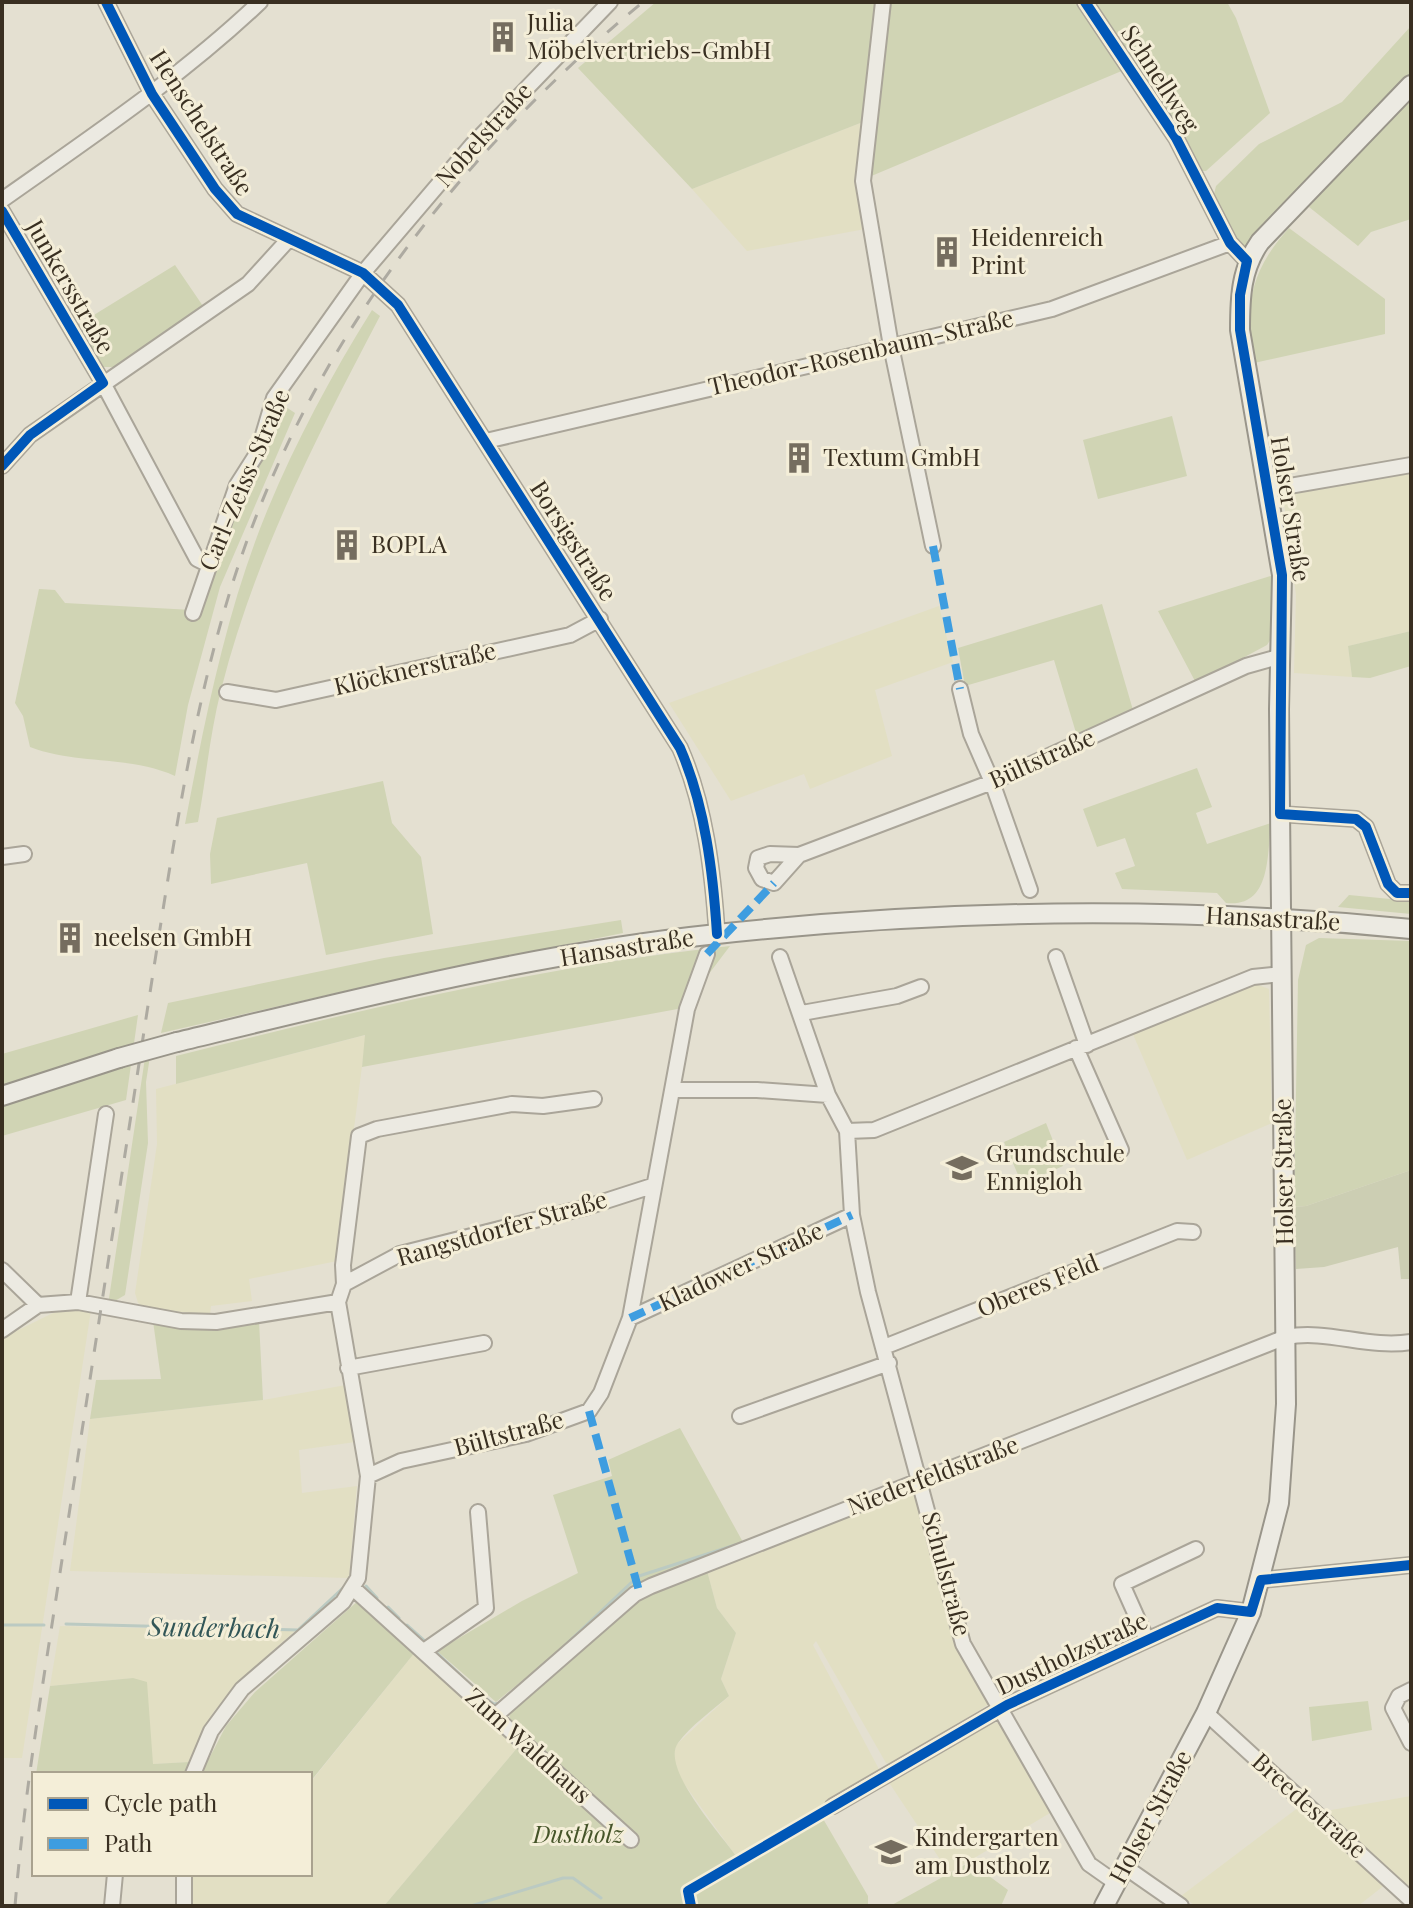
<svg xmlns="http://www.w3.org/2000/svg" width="1413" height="1908" font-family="'Playfair Display',serif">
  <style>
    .farmland { fill: #e2dfc3 }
    .green { fill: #d0d4b4 }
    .cemetery { fill: #ccceb3 }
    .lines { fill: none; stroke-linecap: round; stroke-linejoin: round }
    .stream { stroke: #bbcac2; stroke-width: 3 }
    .minor-casing { stroke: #aaa599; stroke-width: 18 }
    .secondary-casing { stroke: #99958a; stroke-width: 22 }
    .minor { stroke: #eceae2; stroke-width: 14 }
    .secondary { stroke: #eceae2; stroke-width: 18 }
    .rail { stroke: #adaaa1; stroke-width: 3; stroke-dasharray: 14 14; stroke-linecap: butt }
    .secondary-bridge-casing { stroke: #99958a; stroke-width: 22; stroke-linecap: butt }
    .secondary-bridge { stroke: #eceae2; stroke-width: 18 }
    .quiet { stroke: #3e9de0; stroke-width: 8; stroke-dasharray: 16 8; stroke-linecap: butt }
    .cycleway-casing { stroke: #f4eed8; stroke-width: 15 }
    .cycleway { stroke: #0057b8; stroke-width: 10 }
    .labels { text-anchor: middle; stroke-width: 6; stroke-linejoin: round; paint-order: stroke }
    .poi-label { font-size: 24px; fill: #392f21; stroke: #f4eed8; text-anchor: start }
    .street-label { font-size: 24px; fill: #392f21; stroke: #f4eed8 }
    .park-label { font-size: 24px; font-style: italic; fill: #455429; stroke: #f4eed8 }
    .water-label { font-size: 26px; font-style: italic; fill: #325657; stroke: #f4eed8 }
  </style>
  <rect width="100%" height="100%" fill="#e4e0d1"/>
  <path class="farmland" d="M868 120 865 229 747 251 692 189Z
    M1411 472V631L1348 646 1352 677 1294 673 1296 595 1283 495Z
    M939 606 953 662 875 690 892 756 810 789 804 774 731 801 669 703Z
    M1253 983 1269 989 1272 1123 1187 1160 1132 1032Z
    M366 1035 337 1261 249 1279 252 1301 211 1306 210 1315 147 1309 138 1303 135 1293 157 1144 156 1089Z
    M74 1309 91 1310 22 1758H2V1338L55 1312Z
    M346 1385 355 1442 299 1450 302 1493 357 1486 349 1578 70 1571 90 1419 263 1400Z
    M914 1486 958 1646 989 1704 892 1765 886 1763 816 1641 813 1645 881 1773 736 1856 680 1778 673 1762 676 1745 729 1696 721 1679 736 1633 717 1608 706 1567Z
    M60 1626 144 1628 295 1631 261 1661 214 1711 189 1762 153 1764 133 1678 50 1686Z
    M416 1651 518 1747 384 1906H192L193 1874H310V1783Z
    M993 1722 999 1723 1050 1813 949 1873 888 1781Z
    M1411 1796V1894L1320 1812Z
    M1299 1807 1386 1884 1358 1906H1196L1181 1896Z"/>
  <path class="green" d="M656 2H878L868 120 692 189 578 68Z
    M887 2H1077L1124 70 869 177Z
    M1092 2H1227L1236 18 1270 113 1206 171H1200L1156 94Z
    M1411 26V73L1251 246 1242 245 1232 234 1213 198 1216 186 1259 144 1342 102Z
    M1411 98V219L1371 232 1358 246 1309 207Z
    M1289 228 1385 299V334L1254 363C1244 306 1250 271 1289 228Z
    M175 265 205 309 119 367H103L76 326Z
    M372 310 380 316C316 438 255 556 221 690 210 733 206 779 198 822L185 824C205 719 226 611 267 511 296 441 332 374 372 310Z
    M277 401 295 413 220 587 188 705 175 776C129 755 77 765 30 747L23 716 15 703 39 589 55 590 65 603 192 610Z
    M1172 416 1187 476 1098 499 1083 440Z
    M1277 574 1274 634 1267 645 1196 683 1158 611Z
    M1102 604 1133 710 1077 736 1054 660 965 686 958 648Z
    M1411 631V666L1370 678 1352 677 1348 646Z
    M1197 768 1212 807 1196 813 1207 844 1271 823C1267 856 1271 908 1226 903L1217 893 1122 889 1115 873 1135 866 1125 838 1097 847 1083 809Z
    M383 781 392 823 421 857 433 934 326 955 307 863 211 884 210 854 217 818Z
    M1349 895 1411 901V914L1338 907Z
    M621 920 623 933 415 975 161 1033 168 1003 384 958Z
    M1319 938 1411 941V1170L1306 1206 1294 1207 1298 980 1306 945Z
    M730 946 683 1008 362 1067 365 1035 176 1084V1056C360 1010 542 966 730 946Z
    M138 1015 126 1100 2 1136V1054Z
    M151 1050 146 1082 148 1143 125 1295 108 1305 146 1051Z
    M1046 1123 1063 1166 1022 1184 1004 1142Z
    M153 1321H259L263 1400 90 1419 96 1380 161 1379Z
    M680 1428 744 1544 628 1594 496 1702 437 1651 522 1601 578 1573 553 1495 612 1476 608 1460Z
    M706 1567 717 1608 736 1633 721 1679 729 1696C713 1710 690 1726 678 1743 660 1768 721 1834 736 1856L710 1872 715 1877 822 1817 868 1896V1906H384L518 1747 544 1773 556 1763 510 1720 509 1712 628 1605Z
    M359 1600 416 1651 310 1782V1774H201L226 1726 255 1692Z
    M133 1678 147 1682 153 1764 189 1762 186 1774H36L50 1686Z
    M1368 1701 1372 1730 1312 1741 1309 1707Z
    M970 1862 1008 1890 1001 1906H890Z"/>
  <path class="cemetery" d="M1411 1170V1279H1401L1398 1247 1324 1267 1296 1269 1294 1207 1306 1206Z"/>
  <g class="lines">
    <path class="stream" d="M639 1576 735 1545
      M366 1586 377 1598
      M388 1607 399 1618
      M66 1624 298 1630 345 1586
      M2 1625H44
      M407 1625 425 1641
      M560 1650 633 1581
      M436 1652 486 1699 494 1704 501 1703
      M471 1906 563 1878H573L601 1898"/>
    <defs>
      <path id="minor" d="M106 2 152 94 215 189 237 214 363 273 398 305 680 748C705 805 713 872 717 934
        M883 2 863 181 891 346 933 546
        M1085 2 1176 138 1230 243 1247 261
        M2 200C91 137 181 77 260 2
        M2 211 103 383 197 559 207 564
        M486 441 1052 309 1230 243
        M2 466 30 435 248 284 288 240
        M1267 490 1411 465
        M193 613 237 485 258 452 274 398 363 273 472 145 610 2
        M960 689 971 734 992 782 1030 890
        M227 692 276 700 570 635 600 619
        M1280 814 1356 819 1366 827 1388 884 1397 893H1411
        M799 855 770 854 758 858 756 868 762 879 774 883 799 855 992 782 1246 666 1282 656
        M2 857 24 854
        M780 957 828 1095 847 1131 852 1215 868 1292 963 1644 1089 1864 1116 1883
        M1056 957 1087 1045
        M802 1013 897 996 921 987
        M1076 1048 1121 1150
        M675 1090H757L828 1095
        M847 1131 874 1130 1253 977 1282 974
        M2 1270 38 1305 78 1302 181 1321 216 1322 338 1302
        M344 1284 343 1265 359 1136 377 1129 512 1104 543 1106 594 1099
        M78 1302 106 1114
        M630 1318 852 1215
        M2 1330 38 1305
        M884 1347 1177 1231 1193 1232
        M348 1368 484 1343
        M740 1416 889 1363
        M368 1476 401 1461 526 1434 589 1411 601 1393 630 1318 687 1009 707 954
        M1261 1580 1411 1565
        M354 1589 631 1840
        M1147 1640 1122 1584 1196 1549
        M424 1651 486 1608 478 1512
        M1411 1690 1399 1696 1393 1708 1411 1743
        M1206 1713 1411 1900
        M495 1716 635 1594 651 1586 1286 1337C1328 1329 1368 1349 1411 1342
        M193 1774 211 1731 242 1689 343 1602 358 1578 368 1476 338 1302 344 1284 400 1254 587 1207 652 1186
        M833 1806 1007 1705 1147 1640 1217 1608 1251 1612
        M1125 1867 1181 1906
        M112 1906 115 1874
        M184 1906V1874"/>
      <path id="secondary" d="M177 1042C355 999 535 953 717 934 947 909 1181 906 1411 929
        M2 1096 119 1058
        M1104 1906 1206 1713 1251 1612 1279 1503 1286 1404 1279 709 1282 575 1240 330C1240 297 1241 269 1260 242L1411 85"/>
    </defs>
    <use href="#minor" class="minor-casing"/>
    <use href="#secondary" class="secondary-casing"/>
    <use href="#minor" class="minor"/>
    <use href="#secondary" class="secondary"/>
    <path class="rail" d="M15 1906C23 1809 38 1714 53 1618 72 1495 91 1373 110 1250 129 1130 147 1010 166 891 187 761 210 632 259 509 339 309 478 138 643 2"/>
    <defs>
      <path id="secondary-bridge" d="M119 1058 177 1042"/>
    </defs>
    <use href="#secondary-bridge" class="secondary-bridge-casing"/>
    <use href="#secondary-bridge" class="secondary-bridge"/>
    <path class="quiet" d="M933 546 960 689
      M707 954 774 883
      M630 1318 852 1215
      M589 1411 639 1591"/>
    <defs>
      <path id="cycleway" d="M106 2 152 94 215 189 237 214 363 273 398 305 680 748C705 805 713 872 717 934
        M1085 2 1176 138 1230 243 1247 261 1240 295V330L1282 575 1280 814 1356 819 1366 827 1388 884 1397 893H1411
        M2 211 103 383 30 435 2 466
        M691 1906 688 1891 1007 1705 1217 1608 1251 1612 1261 1580 1411 1565"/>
    </defs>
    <use href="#cycleway" class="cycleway-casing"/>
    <use href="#cycleway" class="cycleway"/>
  </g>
  <defs>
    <symbol id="building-bare" viewBox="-9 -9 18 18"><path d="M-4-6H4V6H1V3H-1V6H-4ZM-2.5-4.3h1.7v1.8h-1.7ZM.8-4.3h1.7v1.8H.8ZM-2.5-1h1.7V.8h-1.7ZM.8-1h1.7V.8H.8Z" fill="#756d5f" stroke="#f4eed8" stroke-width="2.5" paint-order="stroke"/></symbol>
    <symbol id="school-bare" viewBox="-9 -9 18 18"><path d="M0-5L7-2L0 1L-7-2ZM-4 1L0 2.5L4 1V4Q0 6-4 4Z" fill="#756d5f" stroke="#f4eed8" stroke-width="2.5" paint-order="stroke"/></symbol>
  </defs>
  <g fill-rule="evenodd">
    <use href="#building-bare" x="481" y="15" width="44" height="44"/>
    <use href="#building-bare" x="925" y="230" width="44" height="44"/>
    <use href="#building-bare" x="777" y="436" width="44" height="44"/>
    <use href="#building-bare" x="325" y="523" width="44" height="44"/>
    <use href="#building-bare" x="48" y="916" width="44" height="44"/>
    <use href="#school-bare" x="940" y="1146" width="44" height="44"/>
    <use href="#school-bare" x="869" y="1830" width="44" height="44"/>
  </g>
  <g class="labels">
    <g class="poi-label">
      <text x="527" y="31">Julia<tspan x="527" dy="28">Möbelvertriebs-GmbH</tspan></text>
      <text x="971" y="246">Heidenreich<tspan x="971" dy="28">Print</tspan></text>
      <text x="823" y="466">Textum GmbH</text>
      <text x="371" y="553">BOPLA</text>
      <text x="94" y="946">neelsen GmbH</text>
      <text x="986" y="1162">Grundschule<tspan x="986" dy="28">Ennigloh</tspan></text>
      <text x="915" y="1846">Kindergarten<tspan x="915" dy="28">am Dustholz</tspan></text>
    </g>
    <g class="street-label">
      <text transform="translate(1160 79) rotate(57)" y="8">Schnellweg</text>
      <text transform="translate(201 123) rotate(57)" y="8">Henschelstraße</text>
      <text transform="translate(484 135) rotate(-48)" y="8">Nobelstraße</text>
      <text transform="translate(70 287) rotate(60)" y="8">Junkersstraße</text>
      <text transform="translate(861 353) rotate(-13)" y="8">Theodor-Rosenbaum-Straße</text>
      <text transform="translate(245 480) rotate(-67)" y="8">Carl-Zeiss-Straße</text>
      <text transform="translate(1290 509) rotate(81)" y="8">Holser Straße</text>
      <text transform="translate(573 541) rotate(57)" y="8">Borsigstraße</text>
      <text transform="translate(415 669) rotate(-13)" y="8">Klöcknerstraße</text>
      <text transform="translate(1042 759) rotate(-24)" y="8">Bültstraße</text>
      <text transform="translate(1273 919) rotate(3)" y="8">Hansastraße</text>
      <text transform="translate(627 948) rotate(-9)" y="8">Hansastraße</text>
      <text transform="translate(1284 1172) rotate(-91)" y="8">Holser Straße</text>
      <text transform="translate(502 1229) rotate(-16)" y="8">Rangstdorfer Straße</text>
      <text transform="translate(741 1267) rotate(-25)" y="8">Kladower Straße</text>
      <text transform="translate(1038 1286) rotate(-22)" y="8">Oberes Feld</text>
      <text transform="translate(509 1434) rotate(-15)" y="8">Bültstraße</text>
      <text transform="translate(933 1476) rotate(-21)" y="8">Niederfeldstraße</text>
      <text transform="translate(946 1574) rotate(75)" y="8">Schulstraße</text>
      <text transform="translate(1072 1654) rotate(-25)" y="8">Dustholzstraße</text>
      <text transform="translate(528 1746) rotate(42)" y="8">Zum Waldhaus</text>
      <text transform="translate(1309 1806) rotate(42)" y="8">Breedestraße</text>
      <text transform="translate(1151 1817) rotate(-62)" y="8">Holser Straße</text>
    </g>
    <g class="park-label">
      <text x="578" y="1843">Dustholz</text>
    </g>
    <g class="water-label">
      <text transform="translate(214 1628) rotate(1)" y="9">Sunderbach</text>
    </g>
  </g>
  <rect width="1413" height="1908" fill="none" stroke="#392f21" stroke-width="8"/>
  <rect x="32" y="1772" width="280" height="104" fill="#f4eed8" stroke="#a9a28f" stroke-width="2"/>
  <rect x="48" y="1798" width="40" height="12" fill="#0057b8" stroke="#a9a28f" stroke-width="2"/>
  <text x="104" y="1812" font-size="24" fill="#392f21">Cycle path</text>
  <rect x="48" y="1838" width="40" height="12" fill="#3e9de0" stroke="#a9a28f" stroke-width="2"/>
  <text x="104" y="1852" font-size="24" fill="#392f21">Path</text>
</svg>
